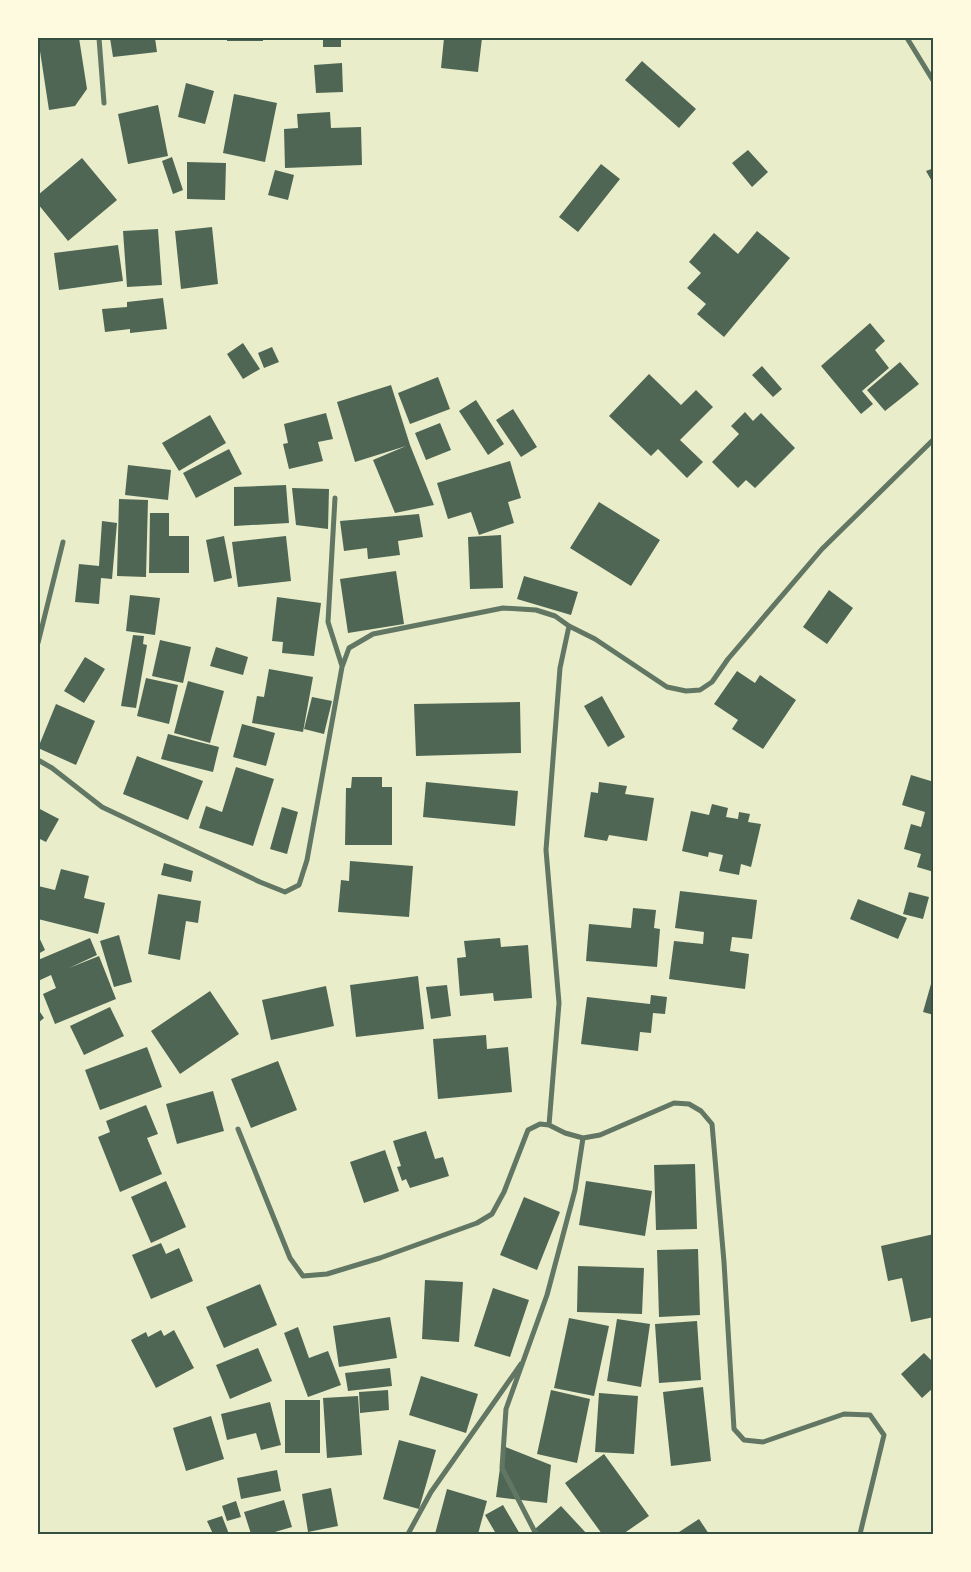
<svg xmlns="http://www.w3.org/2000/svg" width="971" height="1572" font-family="Cabin,sans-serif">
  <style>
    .building { fill: #4f6655 }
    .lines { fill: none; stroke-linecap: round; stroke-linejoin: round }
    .minor { stroke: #617663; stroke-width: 5 }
    .neatline { fill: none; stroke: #344e41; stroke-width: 2 }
  </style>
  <rect width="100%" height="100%" fill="#e9edc9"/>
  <path class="building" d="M38 38H79L87 89 75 106 49 110Z
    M110 38H155L157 52 113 57Z
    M227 38H263V41H227Z
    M309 38H341V47H323V40Z
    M444 38H482L478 72 441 68Z
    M642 61 696 109 679 128 625 80Z
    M342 63 343 92 316 93 314 65Z
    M186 83 214 91 205 124 178 117Z
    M234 94 277 103 265 162 223 153Z
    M158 105 168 156 128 164 118 114Z
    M330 112 331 128 361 127 362 165 285 168 284 129 298 128 297 114Z
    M748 150 768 172 752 187 732 163Z
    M172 157 183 190 173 194 162 161Z
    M82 158 117 200 68 241 38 204V195Z
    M187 162 226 163 225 200 187 199Z
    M601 164 620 179 578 232 559 217Z
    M934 168V185L926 171Z
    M275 170 294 175 288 200 268 195Z
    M212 227 218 284 181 289 175 231Z
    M158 229 162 285 127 287 123 231Z
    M757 231 790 258 724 337 697 314 706 304 687 288 701 273 689 262 714 233 738 254Z
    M118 245 123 281 59 290 54 253Z
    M163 298 167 329 130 333V329L105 332 102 309 127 307V302Z
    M870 323 885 341 875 350 889 368 862 391 873 404 861 414 821 366Z
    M243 343 260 369 243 379 227 354Z
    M272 347 279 362 264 368 258 353Z
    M900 362 919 384 885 411 867 390Z
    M762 366 782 389 773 397 752 375Z
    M649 374 681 405 696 390 713 407 680 440 703 462 687 478 658 449 651 456 609 416Z
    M438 377 450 409 410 424 398 393Z
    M391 385 410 445 434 505 395 513 373 460 406 446 355 462 337 402Z
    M476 400 504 444 488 455 459 411Z
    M513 409 537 447 521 457 496 420Z
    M745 412 753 421 761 413 795 448 755 488 746 480 738 488 712 462 739 434 731 426Z
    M326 413 333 439 318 442 323 461 289 469 283 444 288 443 284 424Z
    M210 415 226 443 179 471 162 443Z
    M440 423 451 450 426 460 415 433Z
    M229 449 242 474 196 498 183 473Z
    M510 461 521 498 508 502 514 523 479 535 471 512 448 519 437 483Z
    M128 465 171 470 168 500 125 495Z
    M286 485 289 523 234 526V487Z
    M292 488 329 489 328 529 296 525Z
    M119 499 148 500 146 577 117 576Z
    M599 502 660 540 631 586 570 548Z
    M150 513H169V536H189V573H149Z
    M419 514 423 537 398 541 400 555 368 559 367 548 344 551 340 521Z
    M102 521 117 523 112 579 101 578 99 604 75 602 79 564 99 566Z
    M501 535 503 588 470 589 468 537Z
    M224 536 232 578 214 582 206 540Z
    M286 536 291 581 238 587 232 542Z
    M396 571 404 624 348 633 340 579Z
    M524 576 578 592 571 615 517 599Z
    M829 590 853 608 827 644 803 627Z
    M130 595 160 598 155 635 126 631Z
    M277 597 321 603 314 656 282 653 283 642 272 641Z
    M133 635 144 636 143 644 147 645 136 708 121 706Z
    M160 640 191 647 183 683 152 676Z
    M216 647 248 657 243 675 210 666Z
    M85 657 105 669 84 703 64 691Z
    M269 669 313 677 303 732 252 723 257 696 264 697Z
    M737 671 755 683 760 675 796 700 763 749 732 729 738 720 714 704Z
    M146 678 178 685 169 724 137 716Z
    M188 681 224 691 210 743 174 733Z
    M602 696 625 737 608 747 584 706Z
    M312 697 332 701 324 734 304 729Z
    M520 702 521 753 416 756 414 704Z
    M56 704 95 721 76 765 38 748Z
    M242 724 275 733 266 766 233 757Z
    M168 734 219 747 213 772 161 759Z
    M137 756 203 781 188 820 123 794Z
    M236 767 274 779 253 846 199 828 206 806 222 812Z
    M911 775 934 782V872L917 867 921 854 904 849 911 824 921 827 925 812 902 805Z
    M352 777H382V787H392V845H345L346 788H351Z
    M426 782 518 791 515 826 423 817Z
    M599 782 627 786 625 794 654 798 647 841 609 835 607 841 584 837 591 792 598 793Z
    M712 804 728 808 726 817 738 819 739 812 750 814 748 822 761 824 751 867 741 864 739 875 719 871 723 855 709 852 708 857 682 851 691 811 709 815Z
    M282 807 298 812 287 854 270 849Z
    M38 808 59 819 46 842 38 838Z
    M350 861 413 866 409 917 338 912 341 880 349 881Z
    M164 863 193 871 191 882 161 875Z
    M61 869 89 876 84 898 105 903 98 934 38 919V886L55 890Z
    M680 891 757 900 752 939 732 937 730 951 749 954 745 989 669 979 674 941 703 944 704 932 675 928Z
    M909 892 929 897 923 919 903 914Z
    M158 894 201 901 198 923 186 921 180 960 148 954Z
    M858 899 907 918 898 939 850 919Z
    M633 908 656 910 654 928 660 929 657 967 586 961 589 924 631 928Z
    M38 935 45 950 38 954Z
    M119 935 132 982 114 987 100 941Z
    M90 938 97 955 69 968 99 956 116 999 55 1024 43 994 56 988 51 975 38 981V960Z
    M500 938 501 947 528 945 532 998 494 1001 493 993 460 996 457 958 466 957 464 941Z
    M418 976 424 1029 356 1037 350 985Z
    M931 984 934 985V1015L923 1012Z
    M447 985 451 1016 431 1019 426 987Z
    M326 986 334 1026 271 1040 262 1000Z
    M210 991 239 1034 180 1074 151 1031Z
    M651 995 667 997 665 1014 653 1013 651 1033 640 1032 638 1051 581 1044 587 997 650 1004Z
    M110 1007 124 1036 84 1055 70 1026Z
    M38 1009 44 1018 38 1023Z
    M486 1035 487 1049 508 1047 512 1092 438 1099 433 1039Z
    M147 1047 162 1087 100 1110 85 1070Z
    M278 1061 297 1110 251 1128 231 1079Z
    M213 1091 224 1131 177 1144 166 1104Z
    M146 1105 158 1134 147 1138 162 1174 120 1192 98 1137 110 1132 106 1121Z
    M426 1131 435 1159 443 1157 449 1176 410 1188 406 1179 402 1181 397 1167 401 1166 393 1141Z
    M385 1150 399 1191 364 1203 350 1162Z
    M695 1164 697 1229 656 1230 654 1165Z
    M166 1181 186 1227 151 1243 131 1197Z
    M586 1181 652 1191 645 1236 579 1225Z
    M524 1197 560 1212 537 1270 500 1255Z
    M934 1234V1317L911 1322 902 1278 888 1281 881 1246Z
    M161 1243 166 1254 179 1248 193 1281 151 1299 132 1255Z
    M698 1249 700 1315 659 1317 657 1250Z
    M578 1266 644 1268 642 1314 577 1312Z
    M425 1280 463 1282 459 1342 422 1339Z
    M260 1284 277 1325 224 1348 206 1307Z
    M493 1288 529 1300 510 1357 474 1346Z
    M390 1317 397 1358 339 1367 333 1326Z
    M569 1318 609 1326 594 1396 554 1388Z
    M617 1319 650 1324 641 1387 607 1381Z
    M697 1321 701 1380 659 1383 655 1324Z
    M298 1327 309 1358 328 1351 341 1385 308 1397 284 1333Z
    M161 1330 164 1336 174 1330 194 1368 156 1388 131 1340 146 1332 148 1337Z
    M258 1348 272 1381 230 1399 216 1365Z
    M924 1353 932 1361 934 1359V1387L922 1398 901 1374Z
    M390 1368 392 1386 348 1391 345 1373Z
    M421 1376 478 1394 466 1433 409 1415Z
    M703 1387 711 1461 671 1466 663 1392Z
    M388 1390 389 1410 360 1413 359 1392Z
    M551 1390 590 1399 577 1463 537 1454Z
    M599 1393 638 1396 634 1454 595 1452Z
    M358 1396 362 1455 327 1458 323 1398Z
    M285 1400H320V1453H285Z
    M270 1402 281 1445 261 1450 256 1433 227 1440 221 1414Z
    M211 1416 224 1459 186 1471 173 1428Z
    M399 1440 436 1450 419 1509 383 1499Z
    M503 1446 551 1465 547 1503 496 1497Z
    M604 1454 649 1516 623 1534H602L565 1483Z
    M277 1470 281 1491 241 1499 237 1478Z
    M331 1488 338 1526 308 1532 302 1494Z
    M447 1489 487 1501 478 1534H435Z
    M284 1500 292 1527 268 1534H251L244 1512Z
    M236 1501 241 1517 227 1521 222 1506Z
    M503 1505 520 1534H491L495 1532 485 1515Z
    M561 1506 587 1534H540L535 1529Z
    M222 1516 229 1534H213L207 1521Z
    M699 1519 709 1534H676Z"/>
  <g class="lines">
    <path class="minor" d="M99 38 104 103
      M907 38 934 82
      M335 498 328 622 342 666
      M38 643 63 542
      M38 760 52 768 102 807 260 882 285 892 299 885 307 860 342 667 349 648 373 634 503 608 536 610 555 616 569 626 595 639 667 687 686 691 700 690 712 682 728 659 822 549 934 439
      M549 1125 559 1003 546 850 560 668 569 626
      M238 1129 290 1258 303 1276 327 1274 380 1258 477 1223 492 1214 504 1192 528 1130 540 1124 549 1125 565 1133 583 1138 600 1135 674 1103 689 1104 701 1111 712 1124 724 1262 734 1429 744 1440 763 1442 844 1414 870 1415 884 1435 860 1534
      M408 1534 431 1492 521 1364
      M536 1534 502 1468 506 1409 547 1295 575 1190 583 1138"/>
  </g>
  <rect width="971" height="1572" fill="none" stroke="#fefae0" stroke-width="78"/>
  <rect x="39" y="39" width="893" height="1494" class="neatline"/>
</svg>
